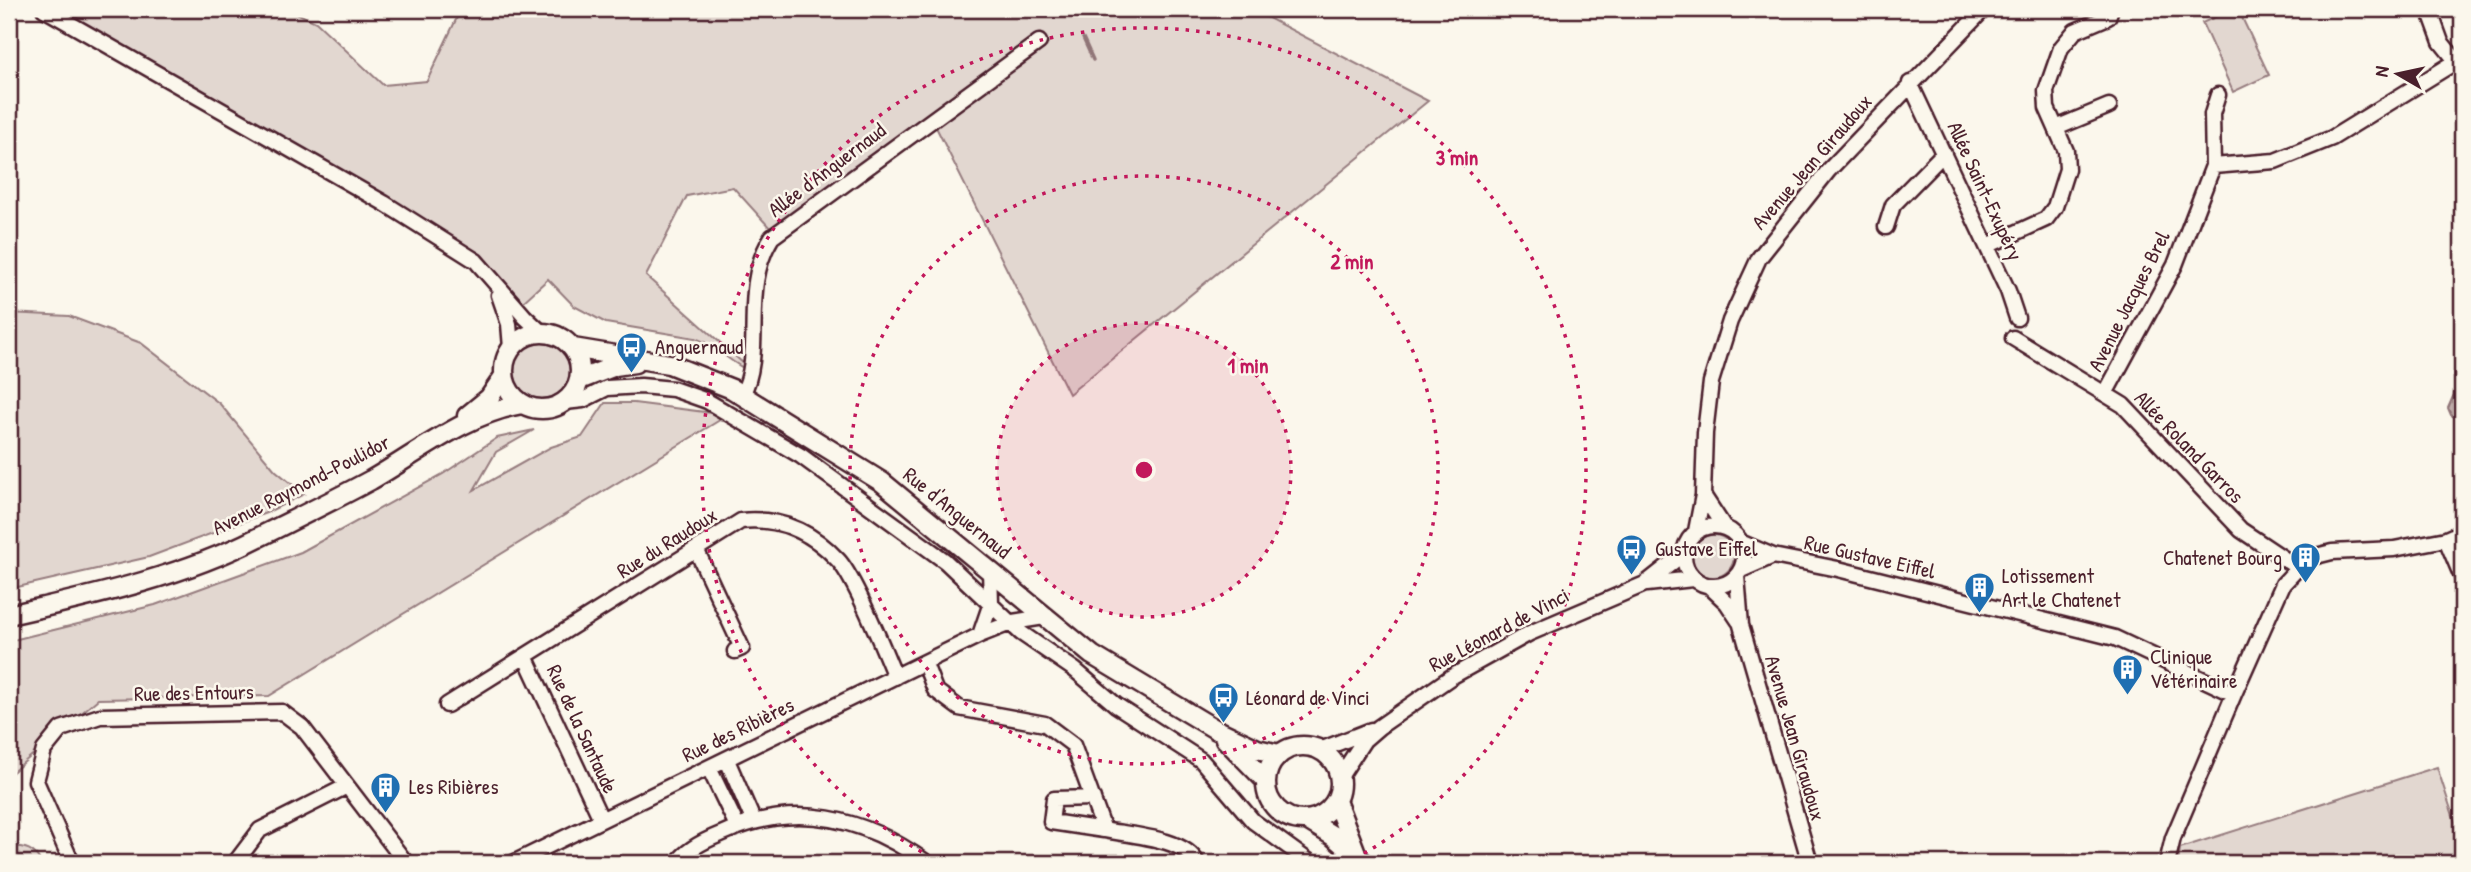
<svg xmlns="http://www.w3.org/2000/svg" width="2471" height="872" font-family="'Patrick Hand',sans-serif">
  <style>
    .green { fill: #e2d7d0; stroke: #967b7e; stroke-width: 2 }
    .water { fill: #bfadaa; stroke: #907477; stroke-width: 2 }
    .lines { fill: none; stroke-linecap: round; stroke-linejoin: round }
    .stream { stroke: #907477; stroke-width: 3.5 }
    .minor-casing { stroke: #4a1f2b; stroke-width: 19 }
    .major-casing { stroke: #4a1f2b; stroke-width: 23 }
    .minor { stroke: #fbf7ec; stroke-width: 14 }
    .major { stroke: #fbf7ec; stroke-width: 18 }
    .ring { fill: none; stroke: #c2185b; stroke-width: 3.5; stroke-dasharray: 3.5 7 }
    .labels { text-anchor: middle; stroke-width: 5; stroke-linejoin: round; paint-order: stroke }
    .street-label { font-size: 21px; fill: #4a1f2b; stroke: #fbf7ec }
    .poi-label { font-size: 21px; fill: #4a1f2b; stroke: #fbf7ec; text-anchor: start }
    .centre { fill: #c2185b; stroke: #fbf7ec; stroke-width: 3.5 }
    .ring-label { font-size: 21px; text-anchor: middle; font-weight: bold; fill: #c2185b; stroke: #fbf7ec; stroke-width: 5; stroke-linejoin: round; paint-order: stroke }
  </style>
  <rect width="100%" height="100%" fill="#fbf7ec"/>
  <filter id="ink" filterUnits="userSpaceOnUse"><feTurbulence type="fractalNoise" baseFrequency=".0143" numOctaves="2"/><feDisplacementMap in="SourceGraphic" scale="14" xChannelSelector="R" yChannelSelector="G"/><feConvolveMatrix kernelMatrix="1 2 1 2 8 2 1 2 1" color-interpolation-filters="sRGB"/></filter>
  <g filter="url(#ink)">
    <path class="green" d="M44 9H288L316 22 383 85 427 81 461 9H1251L1428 101 1069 394 931 117 779 238 733 187 687 196 646 276 754 373C731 365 718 346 695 338L606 323 574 306 548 279 522 303 476 261Z
      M2233 9H2238L2269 75 2233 92 2202 23Z
      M9 313 69 316 141 343 220 404 275 470 304 494 266 513 149 557 9 589Z
      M514 371a28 28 0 1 1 56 0a28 28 0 1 1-56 0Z
      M605 403H634L728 415 269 696 98 699 9 775V641L155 605 301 552 443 474 497 438 534 430 496 452 474 490 551 447 582 437Z
      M1692 556a21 21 0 1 1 42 0a21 21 0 1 1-42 0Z
      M2437 767 2462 843V863H2178L2180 848Z
      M9 845C24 847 35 848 41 863H9Z"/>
    <path class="water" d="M2462 384V421L2451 415 2448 408 2455 392Z"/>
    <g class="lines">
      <path class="stream" d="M1083 38 1093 60"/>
      <defs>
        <path id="minor" d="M44 9 384 203 476 261 525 317 542 333
          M2429 9 2441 42 2462 68
          M1910 83 2008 291 2017 318
          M2056 128 2109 106
          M2213 166 2212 114 2218 95
          M1886 227 1893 205 1944 153
          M1987 246 2046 219 2055 207 2067 169 2066 151 2047 108 2046 91 2061 48 2075 31 2108 17 2111 9
          M499 295 509 324 511 348
          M2013 338 2123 405 2241 530 2298 568
          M2105 394 2175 265 2213 166 2275 161 2332 138 2457 61
          M742 395C766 351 739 289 772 237L1039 42
          M565 402 583 400 607 388 641 386 673 389 707 401 801 456 945 561 1021 633 1075 670 1116 705 1201 760 1253 821 1311 863
          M1703 495 1724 527
          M1684 556a30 30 0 1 1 60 0a30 30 0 1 1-60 0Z
          M1696 531 1703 495 1705 433 1711 382 1730 321 1759 258 1828 171 1984 9
          M2446 539 2462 577
          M1740 542 1773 556 1838 569 2115 638 2234 694
          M696 549 742 648 735 651
          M1741 570 1773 556
          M1737 576 1741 625 1810 863
          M1647 584 1693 579
          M1709 586 1727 603 1739 621
          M980 635 991 603 990 570
          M525 656 601 819
          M925 664 935 690 959 708 1045 724 1073 745 1104 830C1129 835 1186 838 1197 863
          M447 705 741 521C780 517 811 531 838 560 855 578 884 650 895 677
          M1320 750 1371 730
          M727 760 753 820
          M709 768 737 826
          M1340 777 1364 740 1379 727 1451 677 1530 633 1645 584 1683 554
          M1093 798 1054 799 1051 822 1104 830
          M72 863 36 781 44 750 61 729 100 716 282 712 302 727 406 863
          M235 863 260 830 347 786
          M513 863 980 635 1013 622 1044 617
          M677 863C686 850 706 840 721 834 794 800 864 817 927 863
          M2167 863 2173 838 2234 694 2283 584 2298 568 2312 557 2332 552 2394 549 2446 539 2462 532"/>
        <path id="major" d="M504 371a38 38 0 1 1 76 0a38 38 0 1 1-76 0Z
          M573 348 669 364 732 389 882 482 1092 655 1215 729 1257 749 1279 754
          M579 380 615 366 635 363
          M467 416 489 398 504 376
          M9 615C92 596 181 577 257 538 295 519 334 500 371 480 420 452 465 414 522 404
          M1225 739 1266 781
          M1266 783a37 37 0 1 1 74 0a37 37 0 1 1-74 0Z
          M1336 801 1356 853
          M1307 820 1333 836 1364 863"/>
      </defs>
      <use href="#minor" class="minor-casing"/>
      <use href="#major" class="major-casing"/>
      <use href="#minor" class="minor"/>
      <use href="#major" class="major"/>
    </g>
  </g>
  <circle cx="1144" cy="470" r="147" fill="#c2185b" fill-opacity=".12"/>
  <g class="ring">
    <circle cx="1144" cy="470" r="147"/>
    <circle cx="1144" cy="470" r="294"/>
    <path d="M940 862A442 442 0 1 1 1348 862"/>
  </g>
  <defs>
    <symbol id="bus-pin" viewBox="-11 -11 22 30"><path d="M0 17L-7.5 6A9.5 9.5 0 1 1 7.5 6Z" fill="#1f6fb2" stroke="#fbf7ec"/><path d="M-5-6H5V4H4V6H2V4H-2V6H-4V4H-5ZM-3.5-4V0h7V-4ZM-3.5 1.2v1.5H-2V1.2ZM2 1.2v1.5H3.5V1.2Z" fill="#fff"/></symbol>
    <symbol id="building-pin" viewBox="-11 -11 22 30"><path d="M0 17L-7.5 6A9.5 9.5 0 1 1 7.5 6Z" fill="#1f6fb2" stroke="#fbf7ec"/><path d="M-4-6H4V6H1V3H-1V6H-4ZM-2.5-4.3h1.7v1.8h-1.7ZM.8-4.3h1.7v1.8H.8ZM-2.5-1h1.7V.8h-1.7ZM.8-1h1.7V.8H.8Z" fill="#fff"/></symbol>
  </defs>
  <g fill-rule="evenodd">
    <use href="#bus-pin" x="614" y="330" width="35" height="47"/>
    <use href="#bus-pin" x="1614" y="532" width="35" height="47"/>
    <use href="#building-pin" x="2288" y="540" width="35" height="47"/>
    <use href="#building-pin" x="1962" y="570" width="35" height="47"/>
    <use href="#building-pin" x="2110" y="652" width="35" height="47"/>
    <use href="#bus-pin" x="1206" y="680" width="35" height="47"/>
    <use href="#building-pin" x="368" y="770" width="35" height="47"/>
  </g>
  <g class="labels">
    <g class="street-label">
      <text transform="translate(1812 162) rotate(-49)" y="7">Avenue Jean Giraudoux</text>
      <text transform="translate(827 170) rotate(-37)" y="7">Allée d'Anguernaud</text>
      <text transform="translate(1985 191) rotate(65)" y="7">Allée Saint-Exupéry</text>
      <text transform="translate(2129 301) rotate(-63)" y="7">Avenue Jacques Brel</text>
      <text transform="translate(2189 447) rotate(46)" y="7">Allée Roland Garros</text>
      <text transform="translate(301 485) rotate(-27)" y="7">Avenue Raymond-Poulidor</text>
      <text transform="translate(957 513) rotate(39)" y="7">Rue d'Anguernaud</text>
      <text transform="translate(667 543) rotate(-32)" y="7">Rue du Raudoux</text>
      <text transform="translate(1870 557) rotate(13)" y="7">Rue Gustave Eiffel</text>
      <text transform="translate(1499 630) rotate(-28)" y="7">Rue Léonard de Vinci</text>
      <text transform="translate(194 693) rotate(-1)" y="7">Rue des Entours</text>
      <text transform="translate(582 729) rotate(65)" y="7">Rue de la Santaude</text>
      <text transform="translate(738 730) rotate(-26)" y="7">Rue des Ribières</text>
      <text transform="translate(1795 738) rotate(74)" y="7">Avenue Jean Giraudoux</text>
    </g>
    <g class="poi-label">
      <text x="655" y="354">Anguernaud</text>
      <text x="1655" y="556">Gustave Eiffel</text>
      <text x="2282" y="565" text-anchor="end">Chatenet Bourg</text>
      <text x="2002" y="583">Lotissement<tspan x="2002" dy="24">Art le Chatenet</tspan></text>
      <text x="2150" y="664">Clinique<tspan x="2150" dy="24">Vétérinaire</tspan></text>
      <text x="1246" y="705">Léonard de Vinci</text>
      <text x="409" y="794">Les Ribières</text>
    </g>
  </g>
  <circle cx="1144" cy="470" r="10" class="centre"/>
  <g class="ring-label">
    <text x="1457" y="165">3 min</text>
    <text x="1352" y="269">2 min</text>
    <text x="1248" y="373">1 min</text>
  </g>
  <rect width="2471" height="872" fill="none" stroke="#fbf7ec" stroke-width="35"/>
  <rect x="18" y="18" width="2436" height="837" fill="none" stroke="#4a1f2b" stroke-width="2.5" filter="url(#ink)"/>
  <g transform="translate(2398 74) rotate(279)" stroke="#fbf7ec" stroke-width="5" paint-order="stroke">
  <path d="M0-5L12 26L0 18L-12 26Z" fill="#4a1f2b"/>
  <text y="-10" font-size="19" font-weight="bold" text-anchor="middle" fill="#4a1f2b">N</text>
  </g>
</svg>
